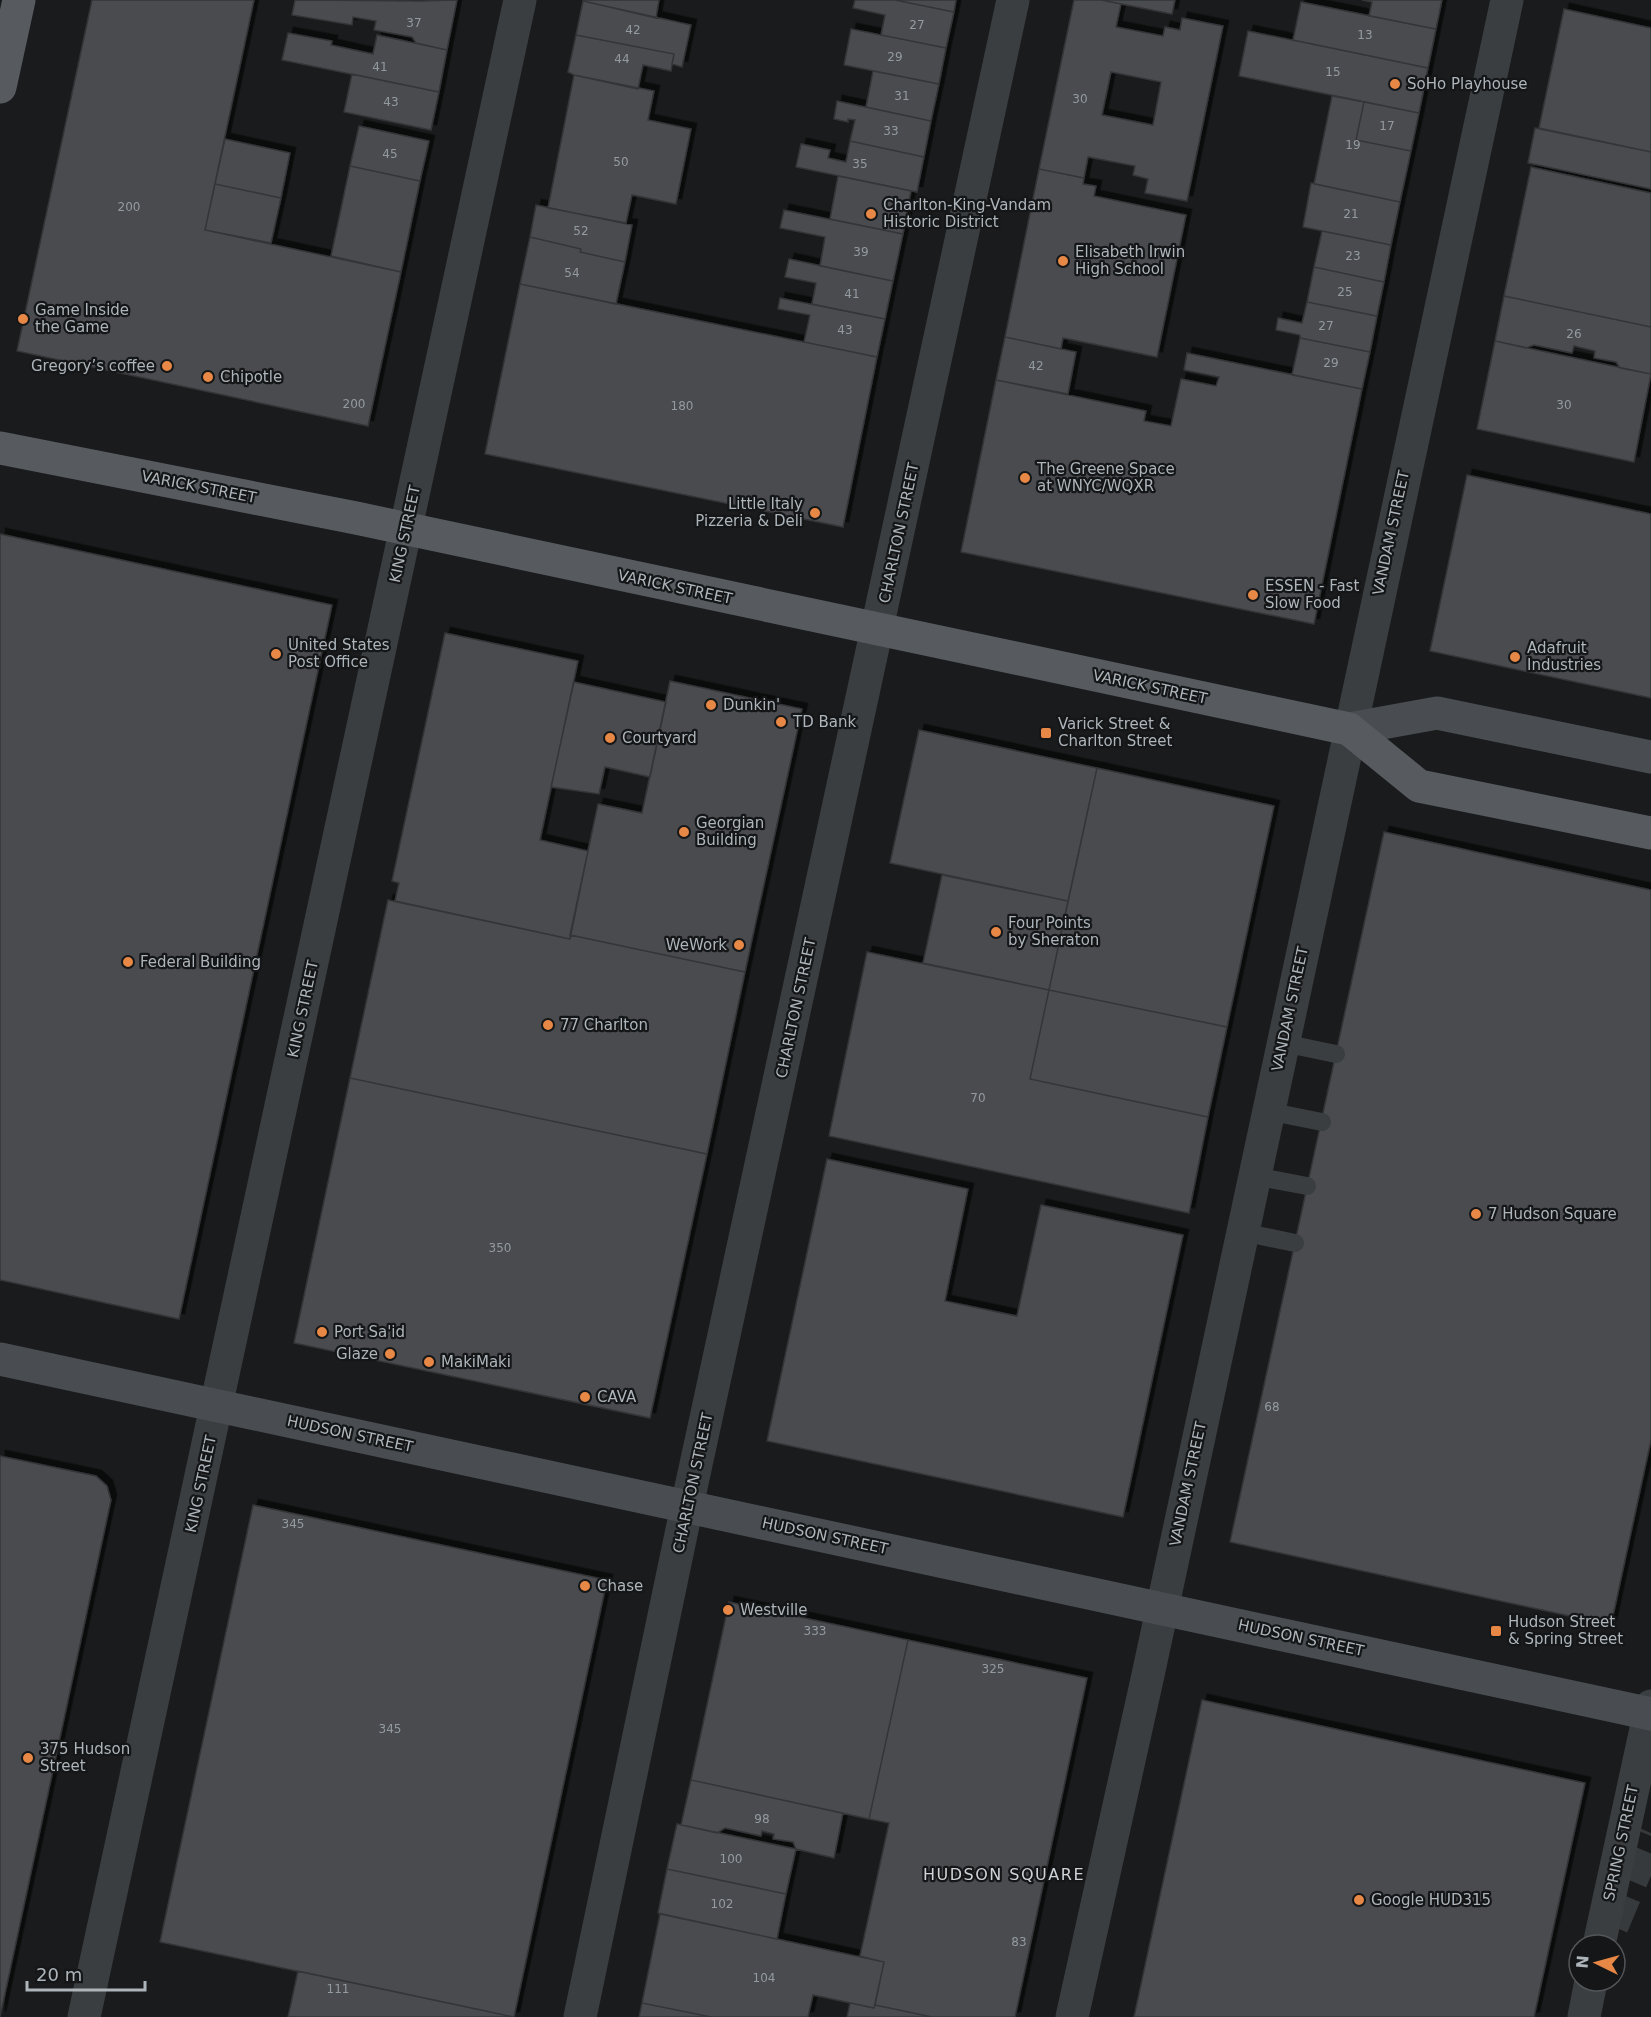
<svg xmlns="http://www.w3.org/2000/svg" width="1651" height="2017" font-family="'DejaVu Sans',sans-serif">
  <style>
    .building { fill: #494c4f; stroke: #343538; stroke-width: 1.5; fill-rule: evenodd; filter: url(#shadow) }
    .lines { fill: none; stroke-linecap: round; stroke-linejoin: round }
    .highway-tunnel { stroke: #373a3c; stroke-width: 33; stroke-dasharray: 33 16; stroke-linecap: butt }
    .lane { stroke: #3b3e41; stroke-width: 18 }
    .street { stroke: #3b3e41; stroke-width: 33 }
    .secondary { stroke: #494d51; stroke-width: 33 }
    .primary { stroke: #575b60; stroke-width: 33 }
    .poi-dot { fill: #e88846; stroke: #151617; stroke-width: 2 }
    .labels { text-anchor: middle; stroke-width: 4.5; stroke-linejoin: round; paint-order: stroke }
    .number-label { font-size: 12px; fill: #949ba0 }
    .poi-label { font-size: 15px; fill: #adb5bb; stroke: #151617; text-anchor: start }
    .street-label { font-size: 15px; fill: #adb5bb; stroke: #151617 }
    .neighbourhood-label { font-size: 16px; letter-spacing: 1.5px; fill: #ced3d7; stroke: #151617 }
  </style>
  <defs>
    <filter id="shadow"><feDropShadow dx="5.5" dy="-5.5" stdDeviation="0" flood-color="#0009"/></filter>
  </defs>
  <rect width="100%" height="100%" fill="#1a1b1c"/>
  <path class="building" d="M92 0H254L205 230 401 272 368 426 17 351Z
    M295 0 421 1 457 0 447 50 416 43 412 37 374 30 376 21 353 17 352 25 292 15Z
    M659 0 656 18 583 1V0Z
    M855 0H895L954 12 946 48 881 35 885 15 853 8Z
    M895 0H956L954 12Z
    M1074 0H1101L1121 4 1116 27 1163 36 1165 27 1180 30 1182 18 1223 26 1187 201 1145 193 1148 179 1133 175 1135 166 1088 157 1084 178 1039 169ZM1111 72 1161 82 1153 125 1102 115Z
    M1101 0H1175L1172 14Z
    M1362 0H1442L1436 29 1369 16 1372 2Z
    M583 1 691 25 682 67 672 64 674 54 576 35Z
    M1301 2 1436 29 1428 68 1293 40Z
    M1564 9 1651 28V152L1539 128Z
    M851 29 946 48 939 84 844 65Z
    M1248 31 1428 68 1419 113 1239 76Z
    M288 33 332 41 331 45 373 54 377 35 447 50 439 92 282 60Z
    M576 35 674 54 671 71 643 65 638 89 574 75 568 72Z
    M873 71 939 84 931 121 866 107Z
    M352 74 439 92 431 130 344 112Z
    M574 75 654 91 648 120 691 129 676 204 632 195 626 223 548 208Z
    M1332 96 1364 102 1356 140 1411 151 1400 202 1314 184Z
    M837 101 931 121 924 157 850 141 855 120 848 119V122L834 119Z
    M1364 102 1419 113 1411 151 1356 140Z
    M359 126 429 141 420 181 350 166Z
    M1535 128 1651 152V189L1528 163Z
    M225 139 290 153 281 198 215 184Z
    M850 141 924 157 917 192 796 167 801 144 830 150 828 158 846 162Z
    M350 166 420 181 401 272 331 256Z
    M1531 167 1651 193V327L1504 296Z
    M1039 169 1084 178 1083 184 1096 186 1094 196 1186 215 1157 357 1063 338 1061 349 1005 337Z
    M838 176 911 191 903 234 830 219Z
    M1311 183 1400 202 1391 245 1303 227Z
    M215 184 281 198 271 243 205 230Z
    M536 205 632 225 625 262 580 252 581 249 530 237Z
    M784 210 903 234 893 281 820 266 825 237 780 228Z
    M1322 231 1391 245 1384 282 1314 267Z
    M530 237 581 249 580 252 625 262 616 304 520 284Z
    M789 259 893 281 885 319 812 304 816 283 785 277Z
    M1314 267 1384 282 1377 316 1307 302Z
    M520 284 877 357 843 527 485 454Z
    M1504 296 1651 327V374L1620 368 1616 362 1594 358 1595 351 1574 346 1572 353 1534 345 1526 348 1495 341Z
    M780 298 885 319 877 357 804 342 810 315 778 309Z
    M1307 302 1377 316 1370 352 1300 338V335L1276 330 1278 318 1302 323Z
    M1005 337 1076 352 1068 394 996 380Z
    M1300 338 1370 352 1362 389 1292 375Z
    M1495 341 1651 374 1634 462 1477 429Z
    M1187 353 1362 389 1314 624 961 552 996 380 1146 411 1144 421 1171 426 1181 379 1216 386 1219 377 1184 370Z
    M1467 475 1651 514V698L1430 651Z
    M0 534 332 605 179 1319 0 1280Z
    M445 633 578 661 540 840 588 851 570 939 395 901 399 883 392 881Z
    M670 681 802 709 745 972 570 935 598 804 642 813Z
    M574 682 666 702 650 777 605 767 599 794 551 787Z
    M919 730 1097 768 1068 901 890 863Z
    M1097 768 1274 806 1227 1027 1049 990Z
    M1384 832 1651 890V1440L1611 1625 1230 1542Z
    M942 875 1068 901 1049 990 923 963Z
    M388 900 570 939V935L745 972 707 1154 350 1078Z
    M867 952 1049 990 1030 1079 1208 1117 1189 1213 829 1136Z
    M1049 990 1227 1027 1208 1117 1030 1079Z
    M350 1078 707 1154 650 1418 294 1343Z
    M827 1159 968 1189 945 1301 1017 1316 1041 1205 1183 1235 1123 1517 767 1441Z
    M0 1456 96 1476 107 1486 111 1500 0 2017Z
    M253 1505 607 1580 514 2017 160 1942Z
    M729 1602 908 1640 869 1819 691 1780Z
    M908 1640 1087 1678 1015 2017H932L875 2005 884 1962 860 1956 889 1823 869 1819Z
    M1202 1700 1585 1783 1534 2017H1134Z
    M691 1780 843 1813 834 1858 796 1849 793 1842 773 1839 774 1834 762 1831 761 1836 725 1828 717 1833 681 1825Z
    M677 1824 796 1849 786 1894 667 1869Z
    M667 1869 786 1894 777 1939 658 1913Z
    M660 1914 884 1962 874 2008 813 1995 808 2017H711L642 2003Z
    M298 1971 481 2010 514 2017H288Z
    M642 2003 711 2017H639Z
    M850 2003 874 2008 875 2005 932 2017H847Z"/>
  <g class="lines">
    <path class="highway-tunnel" d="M1612 1926 1651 1833"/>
    <path class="lane" d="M1283 1043 1336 1054
      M1267 1111 1322 1122
      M1254 1176 1307 1186
      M1242 1232 1295 1243"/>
    <path class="street" d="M1599 1945 1651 1706
      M84 2017 520 0
      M580 2017 687 1506 1013 0
      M1072 2017 1148 1675 1507 0
      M1584 2017 1591 1981"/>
    <path class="secondary" d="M1349 729 1437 713 1651 757
      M0 1359 1651 1714"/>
    <path class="primary" d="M0 87 19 0
      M0 448 356 518 1349 729 1419 786 1651 833"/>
  </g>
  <g class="poi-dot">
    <circle cx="1395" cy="84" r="6"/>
    <circle cx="871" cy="214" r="6"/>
    <circle cx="1063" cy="261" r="6"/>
    <circle cx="23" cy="319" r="6"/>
    <circle cx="167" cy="366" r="6"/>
    <circle cx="208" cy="377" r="6"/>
    <circle cx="1025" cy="478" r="6"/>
    <circle cx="815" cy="513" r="6"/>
    <circle cx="1253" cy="595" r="6"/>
    <circle cx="276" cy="654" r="6"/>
    <circle cx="1515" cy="657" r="6"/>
    <circle cx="711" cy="705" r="6"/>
    <circle cx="781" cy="722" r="6"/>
    <rect x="1040" y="727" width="12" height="12" rx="3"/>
    <circle cx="610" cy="738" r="6"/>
    <circle cx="684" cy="832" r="6"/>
    <circle cx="996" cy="932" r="6"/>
    <circle cx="739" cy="945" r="6"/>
    <circle cx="128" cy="962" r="6"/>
    <circle cx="548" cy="1025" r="6"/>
    <circle cx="1476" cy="1214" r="6"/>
    <circle cx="322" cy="1332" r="6"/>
    <circle cx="390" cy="1354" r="6"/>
    <circle cx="429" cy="1362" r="6"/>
    <circle cx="585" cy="1397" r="6"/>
    <circle cx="585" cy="1586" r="6"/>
    <circle cx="728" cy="1610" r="6"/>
    <rect x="1490" y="1625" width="12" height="12" rx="3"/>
    <circle cx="28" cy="1758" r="6"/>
    <circle cx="1359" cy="1900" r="6"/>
  </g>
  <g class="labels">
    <g class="number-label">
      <text x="414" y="27">37</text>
      <text x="917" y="29">27</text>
      <text x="633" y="34">42</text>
      <text x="1365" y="39">13</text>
      <text x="895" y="61">29</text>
      <text x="622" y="63">44</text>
      <text x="380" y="71">41</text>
      <text x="1333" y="76">15</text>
      <text x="902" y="100">31</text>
      <text x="1080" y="103">30</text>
      <text x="391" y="106">43</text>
      <text x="1387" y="130">17</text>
      <text x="891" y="135">33</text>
      <text x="1353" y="149">19</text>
      <text x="390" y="158">45</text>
      <text x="621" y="166">50</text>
      <text x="860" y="168">35</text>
      <text x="129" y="211">200</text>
      <text x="1351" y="218">21</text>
      <text x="581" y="235">52</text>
      <text x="861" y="256">39</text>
      <text x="1353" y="260">23</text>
      <text x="572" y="277">54</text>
      <text x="1345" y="296">25</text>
      <text x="852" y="298">41</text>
      <text x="1326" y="330">27</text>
      <text x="845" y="334">43</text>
      <text x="1574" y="338">26</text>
      <text x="1331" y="367">29</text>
      <text x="1036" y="370">42</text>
      <text x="354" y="408">200</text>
      <text x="1564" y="409">30</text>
      <text x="682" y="410">180</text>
      <text x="978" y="1102">70</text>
      <text x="500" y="1252">350</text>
      <text x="1272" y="1411">68</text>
      <text x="293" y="1528">345</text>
      <text x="815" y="1635">333</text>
      <text x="993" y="1673">325</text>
      <text x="390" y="1733">345</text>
      <text x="762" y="1823">98</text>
      <text x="731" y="1863">100</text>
      <text x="722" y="1908">102</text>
      <text x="1019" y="1946">83</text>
      <text x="764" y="1982">104</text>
      <text x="338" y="1993">111</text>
    </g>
    <g class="poi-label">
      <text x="1407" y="89">SoHo Playhouse</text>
      <text x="883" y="210">Charlton-King-Vandam<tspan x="883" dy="17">Historic District</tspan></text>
      <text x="1075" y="257">Elisabeth Irwin<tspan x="1075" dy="17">High School</tspan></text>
      <text x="35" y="315">Game Inside<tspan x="35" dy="17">the Game</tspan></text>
      <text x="155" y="371" text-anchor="end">Gregory’s coffee</text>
      <text x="220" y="382">Chipotle</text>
      <text x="1037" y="474">The Greene Space<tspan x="1037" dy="17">at WNYC/WQXR</tspan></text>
      <text x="803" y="509" text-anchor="end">Little Italy<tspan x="803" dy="17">Pizzeria &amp; Deli</tspan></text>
      <text x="1265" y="591">ESSEN - Fast<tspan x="1265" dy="17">Slow Food</tspan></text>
      <text x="288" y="650">United States<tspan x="288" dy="17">Post Office</tspan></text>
      <text x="1527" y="653">Adafruit<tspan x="1527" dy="17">Industries</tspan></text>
      <text x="723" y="710">Dunkin'</text>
      <text x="793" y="727">TD Bank</text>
      <text x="1058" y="729">Varick Street &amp;<tspan x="1058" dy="17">Charlton Street</tspan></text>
      <text x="622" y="743">Courtyard</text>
      <text x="696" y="828">Georgian<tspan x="696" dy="17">Building</tspan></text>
      <text x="1008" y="928">Four Points<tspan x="1008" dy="17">by Sheraton</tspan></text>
      <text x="727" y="950" text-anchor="end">WeWork</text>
      <text x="140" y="967">Federal Building</text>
      <text x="560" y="1030">77 Charlton</text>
      <text x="1488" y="1219">7 Hudson Square</text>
      <text x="334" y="1337">Port Sa'id</text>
      <text x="378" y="1359" text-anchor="end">Glaze</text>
      <text x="441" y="1367">MakiMaki</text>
      <text x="597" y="1402">CAVA</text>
      <text x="597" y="1591">Chase</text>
      <text x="740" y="1615">Westville</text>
      <text x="1508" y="1627">Hudson Street<tspan x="1508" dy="17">&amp; Spring Street</tspan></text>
      <text x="40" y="1754">375 Hudson<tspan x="40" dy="17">Street</tspan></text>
      <text x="1371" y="1905">Google HUD315</text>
    </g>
    <g class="street-label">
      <text transform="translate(199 487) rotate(11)" y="5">VARICK STREET</text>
      <text transform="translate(899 533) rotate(-78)" y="5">CHARLTON STREET</text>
      <text transform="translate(1391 533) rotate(-78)" y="5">VANDAM STREET</text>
      <text transform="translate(405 534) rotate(-78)" y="5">KING STREET</text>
      <text transform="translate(675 587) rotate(12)" y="5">VARICK STREET</text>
      <text transform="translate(1150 687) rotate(12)" y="5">VARICK STREET</text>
      <text transform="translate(796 1008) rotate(-78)" y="5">CHARLTON STREET</text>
      <text transform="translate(303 1009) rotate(-78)" y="5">KING STREET</text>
      <text transform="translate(1290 1009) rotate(-78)" y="5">VANDAM STREET</text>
      <text transform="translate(350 1434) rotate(12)" y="5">HUDSON STREET</text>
      <text transform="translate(693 1483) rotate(-78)" y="5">CHARLTON STREET</text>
      <text transform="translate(201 1484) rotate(-78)" y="5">KING STREET</text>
      <text transform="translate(1188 1484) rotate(-78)" y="5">VANDAM STREET</text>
      <text transform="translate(825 1536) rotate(12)" y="5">HUDSON STREET</text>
      <text transform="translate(1301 1638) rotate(12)" y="5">HUDSON STREET</text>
      <text transform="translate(1621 1843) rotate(-78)" y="5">SPRING STREET</text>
    </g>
    <g class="neighbourhood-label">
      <text x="1004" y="1880">HUDSON SQUARE</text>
    </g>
  </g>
  <g transform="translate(1597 1963) rotate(275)"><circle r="28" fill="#151617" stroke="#525659" stroke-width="1.5"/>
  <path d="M0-4.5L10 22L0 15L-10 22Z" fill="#e88846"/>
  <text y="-9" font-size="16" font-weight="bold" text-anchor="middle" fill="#adb5bb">N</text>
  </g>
  <path d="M27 1981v9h118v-9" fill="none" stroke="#adb5bb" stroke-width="3"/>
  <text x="36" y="1981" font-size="18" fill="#adb5bb" stroke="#151617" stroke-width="4.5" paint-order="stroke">20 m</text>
</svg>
